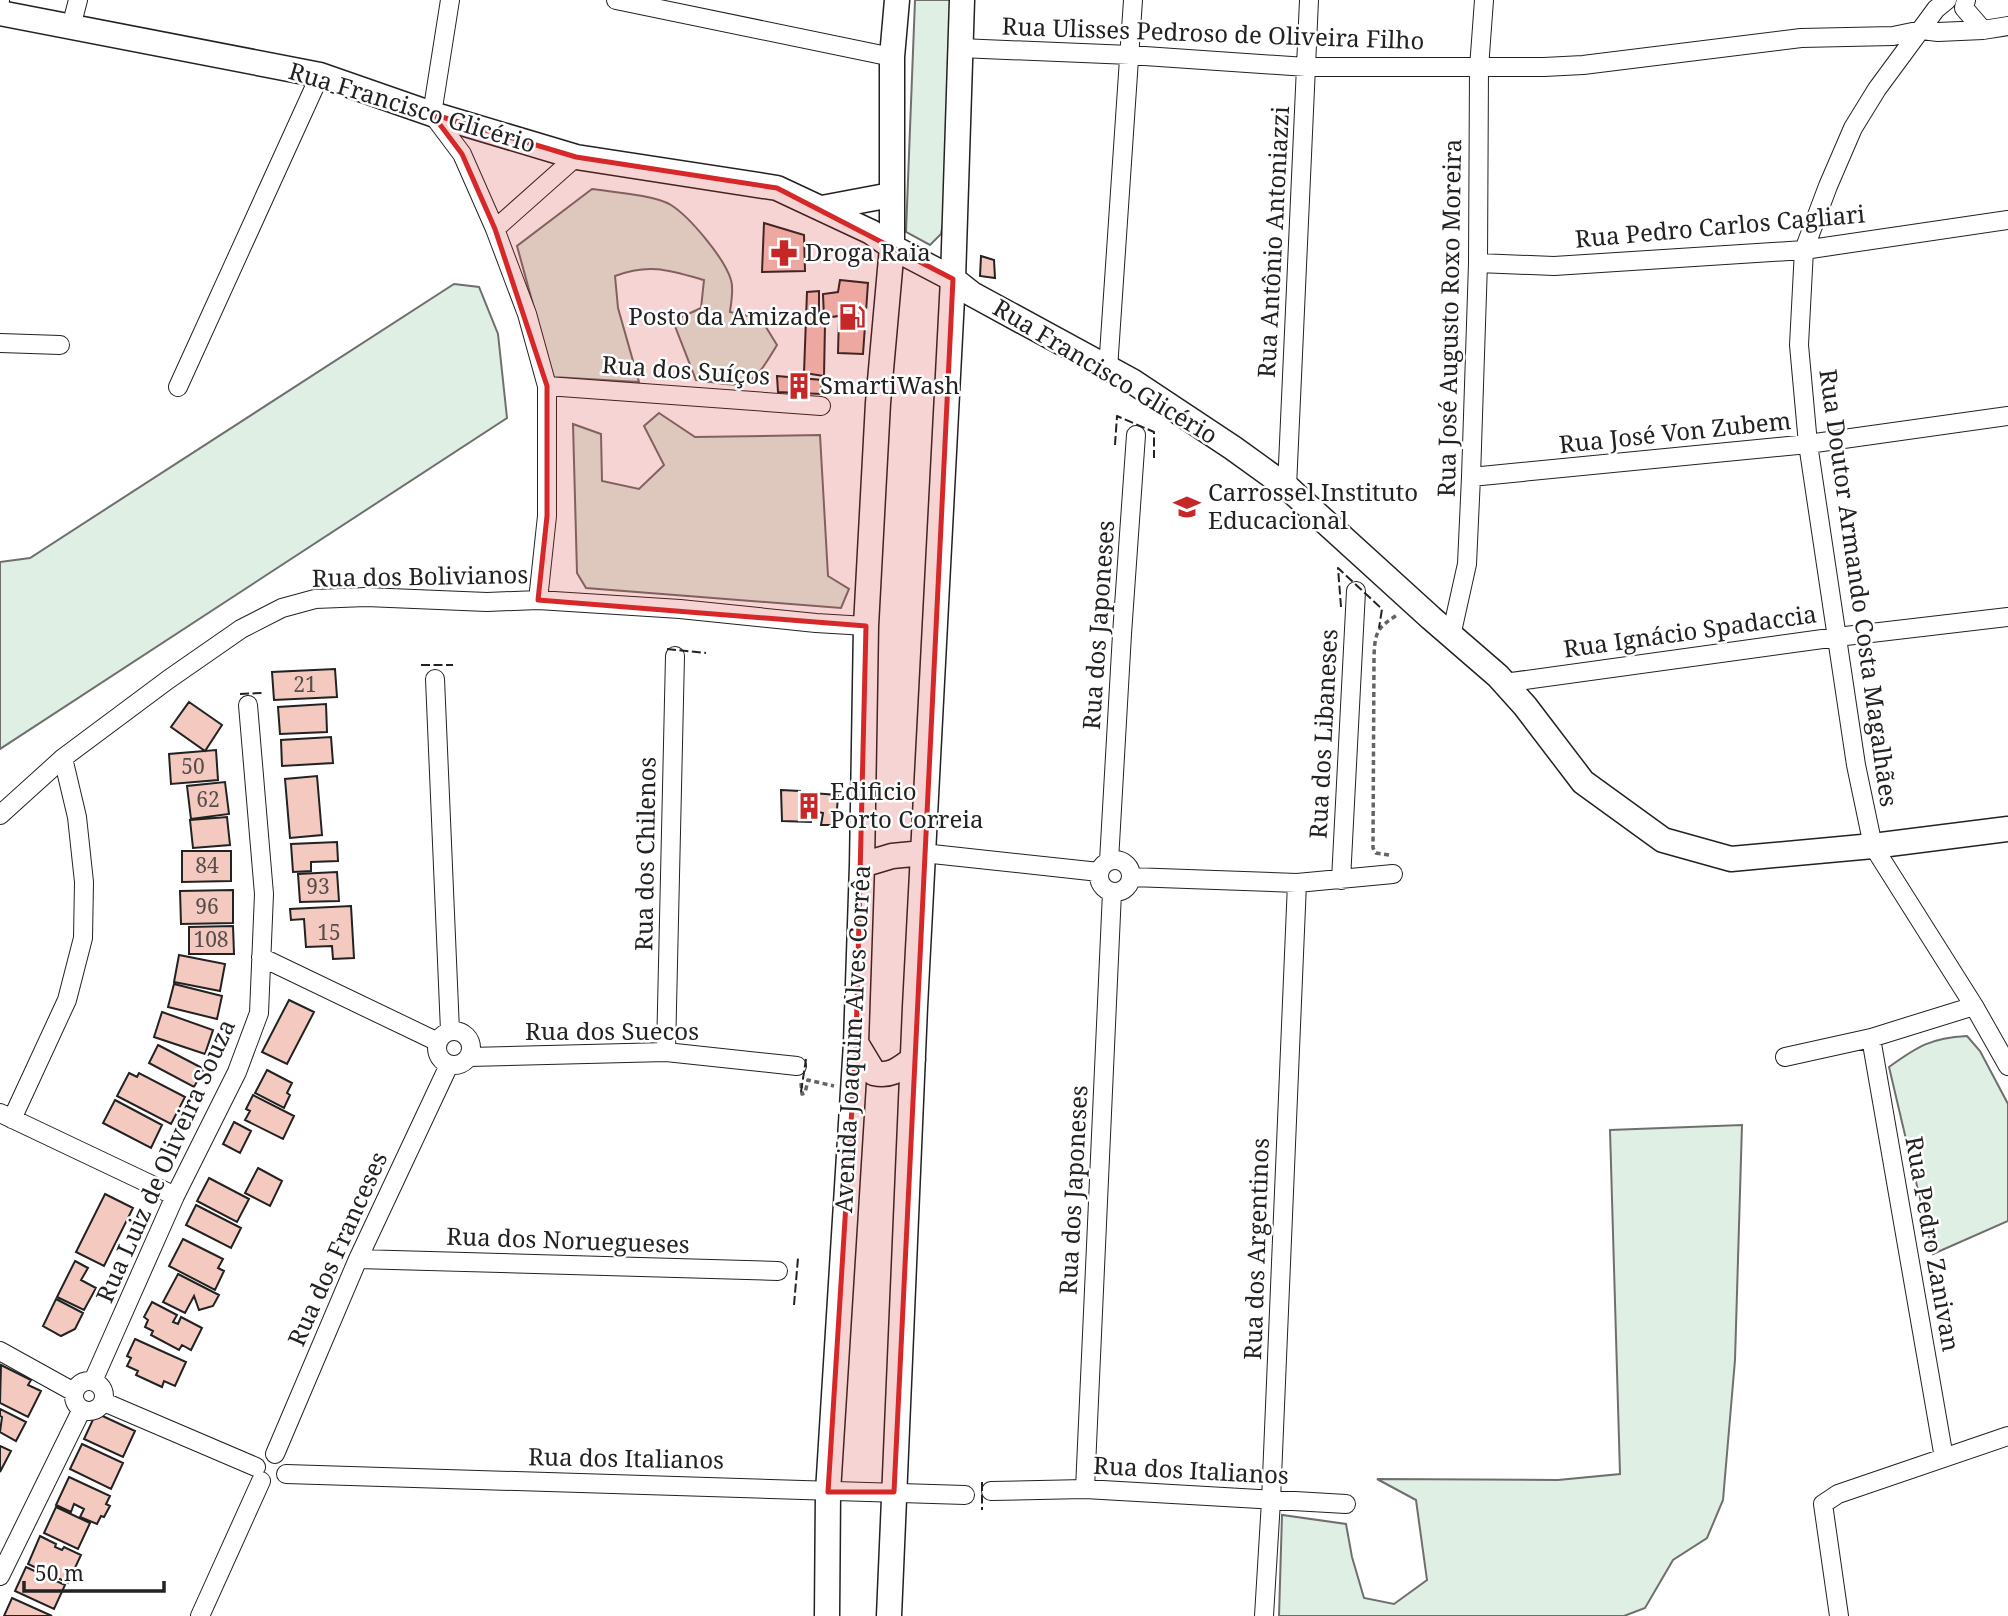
<svg xmlns="http://www.w3.org/2000/svg" width="2008" height="1616" font-family="'Noto Serif',serif">
  <style>
    .green { fill: #e0efe3; stroke: #6f6f6f; stroke-width: 2 }
    .building { fill: #f3c9c0; stroke: #222; stroke-width: 2 }
    .lines { fill: none; stroke-linecap: round; stroke-linejoin: round }
    .street-casing { stroke: #222; stroke-width: 20 }
    .secondary-casing { stroke: #222; stroke-width: 27 }
    .path { stroke: #646464; stroke-width: 3.5; stroke-dasharray: 5 3.5; stroke-linecap: butt }
    .street { stroke: #fff; stroke-width: 18 }
    .secondary { stroke: #fff; stroke-width: 24 }
    .fence { stroke: #222; stroke-width: 2; stroke-dasharray: 9 3.5; stroke-linecap: butt }
    .marked { fill: #d62828; fill-opacity: 0.2; stroke: #d62828; stroke-width: 5; stroke-linejoin: round }
    .labels { text-anchor: middle; stroke-width: 5; stroke-linejoin: round; paint-order: stroke }
    .number-label { font-size: 21px; fill: #564c4a }
    .street-label { font-size: 24px; fill: #222; stroke: #fff }
    .poi-label { font-size: 24px; fill: #222; stroke: #fff; text-anchor: start }
  </style>
  <rect width="100%" height="100%" fill="#fff"/>
  <path class="green" d="M915 0H952L944 218 941 234 930 245 906 232Z
    M592 189C612 192 655 195 671 205 690 217 725 259 731 280 734 289 731 303 730 312L761 319 777 345C749 392 748 387 696 380L673 321 701 308 704 280C669 270 649 263 615 276L618 308 639 382 553 377 517 246Z
    M454 284 479 287 498 334 507 418 0 749V562L30 558Z
    M659 413 695 437 820 435 828 576 849 589 841 608 586 588 577 573 573 424 601 434 602 481 639 489 664 465 644 426Z
    M1967 1036 1980 1051 2008 1104V1221L1933 1254 1889 1067C1918 1046 1931 1038 1967 1036Z
    M1742 1125 1735 1360 1723 1500 1707 1538 1673 1560 1645 1608 1624 1616H1279L1282 1515 1346 1524 1352 1557 1364 1598 1394 1604 1427 1580 1416 1500 1377 1479 1558 1480 1620 1474 1610 1130Z"/>
  <path class="building" d="M764 223 804 235 805 271 762 272Z
    M981 256 994 260 995 278 980 276Z
    M840 280 868 283 863 354 838 353 839 316 824 318 823 294 838 292Z
    M819 291V325L825 324 824 376 804 373 807 292Z
    M777 376 822 380 821 394 778 392Z
    M335 669 337 697 274 700 272 672Z
    M189 702 222 725 205 751 171 727Z
    M326 704 327 732 280 734 278 707Z
    M331 737 333 763 282 766 281 740Z
    M216 750 218 780 171 784 169 754Z
    M317 776 322 835 290 838 285 779Z
    M225 782 229 814 191 819 187 786Z
    M781 790 800 791V799L810 801 812 793 838 795 836 825H821L823 813 813 811 811 822 782 821Z
    M227 817 230 845 193 848 190 820Z
    M337 842 338 861 311 862V871L293 872 291 844Z
    M182 851H231V881L182 882Z
    M337 872 339 901 300 902 298 874Z
    M233 890V923L181 924 180 891Z
    M351 906 354 958 333 959 332 946 306 947 304 919 291 920 290 909Z
    M233 926 234 954H189V927Z
    M179 955 225 964 220 991 174 982Z
    M174 984 222 996 217 1019 168 1007Z
    M289 1000 314 1012 287 1064 262 1052Z
    M162 1012 213 1030 205 1054 154 1037Z
    M158 1045 204 1069 194 1087 149 1063Z
    M267 1070 292 1083 287 1093 290 1095 284 1108 255 1093Z
    M129 1073 137 1077 139 1073 185 1097 171 1124 117 1096Z
    M253 1095 294 1116 283 1139 245 1120 250 1111 246 1109Z
    M115 1100 162 1125 151 1148 103 1123Z
    M234 1122 251 1131 240 1153 223 1144Z
    M258 1168 282 1181 270 1206 245 1193Z
    M209 1178 249 1199 237 1222 197 1201Z
    M105 1194 133 1208 104 1266 76 1252Z
    M196 1205 241 1228 231 1248 186 1225Z
    M183 1239 223 1259 218 1268 224 1271 215 1290 169 1266Z
    M75 1261 88 1268 81 1280 96 1288 84 1310 57 1297Z
    M178 1274 219 1295 213 1306 199 1310 194 1296 185 1313 163 1302Z
    M56 1299 83 1313 75 1329 61 1336 43 1326Z
    M152 1302 177 1315 173 1322 178 1324 181 1317 202 1328 191 1350 182 1345 179 1350 151 1335 153 1331 145 1327 148 1320 144 1317Z
    M135 1339 186 1362 175 1386 164 1381 162 1387 136 1375 138 1371 127 1366 131 1358 127 1356Z
    M1 1365 31 1380 28 1385 41 1391 28 1417 0 1403Z
    M0 1409 26 1422 16 1441 0 1432 2 1417 0 1416Z
    M96 1413 135 1431 123 1457 84 1439Z
    M82 1444 123 1463 111 1489 70 1469Z
    M0 1446 11 1451 0 1472Z
    M69 1477 110 1496 106 1504 110 1506 104 1517 101 1516 97 1524 80 1517 84 1509 74 1504 71 1512 56 1505Z
    M56 1507 90 1523 78 1549 44 1533Z
    M40 1536 56 1544 55 1547 62 1550 64 1547 81 1555 68 1583 28 1564Z
    M26 1567 65 1585 54 1609 15 1591Z
    M12 1598 52 1616H4Z"/>
  <g class="lines">
    <defs>
      <path id="street" d="M450 0 432 114 462 154 495 229 527 314 547 386V516L538 600
        M616 0 892 57
        M1947 0 1936 9 1877 89 1853 128 1828 186 1804 250 1799 345 1808 444 1856 765 1873 846 1974 1006 2008 1066
        M1966 0 1964 8 1983 30
        M0 1V0
        M71 27 78 0
        M960 48 1130 55 1306 67H1544L1583 65 1801 38 1893 36 1922 30 1938 32 1983 30 2008 26
        M495 229 576 157
        M1478 263 1554 266 1804 250 2008 220
        M0 343 60 345
        M1108 369 1133 0
        M547 386 821 406
        M178 387 320 75
        M1471 477 1808 444 2008 416
        M1287 487 1309 0
        M1451 636 1467 564 1471 477 1478 263 1479 68 1484 0
        M435 679 450 1031
        M1504 683 1837 637 2008 617
        M0 815 63 758 169 679 241 629 282 608 315 599 366 597 487 602 538 600 680 609 816 623 866 626
        M923 853 1099 872
        M1099 876a16 16 0 1 1 32 0a16 16 0 1 1-32 0Z
        M1109 861 1122 634 1136 435
        M1131 877 1297 883 1393 874
        M1341 880 1356 591
        M261 957 438 1042
        M437 1048a17 17 0 1 1 34 0a17 17 0 1 1-34 0Z
        M1871 1038 1944 1458
        M666 1052 675 656
        M469 1057 666 1052 797 1066
        M1785 1057 1871 1038 1974 1006
        M0 1113 175 1196
        M12 1119 67 1000 83 938 84 882 77 817 63 758
        M358 1259 778 1271
        M0 1351 74 1392
        M74 1396a15 15 0 1 1 30 0a15 15 0 1 1-30 0Z
        M93 1381 175 1196 237 1072 259 1013 264 894 248 705
        M104 1402 256 1467
        M275 1454 358 1259 449 1065
        M286 1474 965 1495
        M1085 1489 1112 892
        M991 1491 1085 1489 1346 1504
        M0 1576 82 1409
        M200 1616 261 1481
        M1264 1616 1271 1501 1297 883
        M1839 1616 1823 1504 1838 1494 2008 1436"/>
      <path id="secondary" d="M0 13 320 75 432 114 576 157 777 188 871 232 892 247 953 279 972 294 1132 381 1233 448 1287 487 1431 618 1498 676 1525 706 1583 782 1663 840 1731 859 1873 846 2008 829
        M822 208 891 195
        M862 865 892 856 923 853
        M856 1043 874 1073C891 1077 899 1069 913 1059
        M827 1616 828 1492 856 1043 862 865 866 626 878 403 892 247V57L897 0
        M889 1616 915 1007 953 279 962 0"/>
    </defs>
    <use href="#street" class="street-casing"/>
    <use href="#secondary" class="secondary-casing"/>
    <path class="path" d="M1389 855 1376 853 1373 848 1374 656C1375 632 1377 628 1397 615
      M801 1083 802 1094 805 1093 808 1080 834 1086"/>
    <use href="#street" class="street"/>
    <use href="#secondary" class="secondary"/>
    <path class="fence" d="M1115 445 1117 416 1154 432V458
      M1341 607 1338 568 1382 609 1379 628
      M667 649 706 653
      M421 665H453
      M240 694 262 693
      M801 1092 806 1059
      M794 1305 798 1258
      M982 1482V1510"/>
  </g>
  <path class="marked" d="M432 114 576 157 777 188 953 279 894 1492H828L856 1043 866 626 538 600 547 516V386L495 229 462 154Z"/>
  <defs>
    <symbol id="pharmacy-bare" viewBox="-9 -9 18 18"><path d="M-2-6h4v4h4v4h-4v4h-4v-4h-4v-4h4Z" fill="#c62828" stroke="#fff" stroke-width="2.5" paint-order="stroke"/></symbol>
    <symbol id="fuel-bare" viewBox="-9 -9 18 18"><path d="M-5.5-6h7V0h2V4h1.3V-2.5L3-4.5l.8-.8L6-3V5H2.5V1h-1V6h-7ZM-4.2-4.7v3.2H.2V-4.7Z" fill="#c62828" stroke="#fff" stroke-width="2.5" paint-order="stroke"/></symbol>
    <symbol id="building-bare" viewBox="-9 -9 18 18"><path d="M-4-6H4V6H1V3H-1V6H-4ZM-2.5-4.3h1.7v1.8h-1.7ZM.8-4.3h1.7v1.8H.8ZM-2.5-1h1.7V.8h-1.7ZM.8-1h1.7V.8H.8Z" fill="#c62828" stroke="#fff" stroke-width="2.5" paint-order="stroke"/></symbol>
    <symbol id="school-bare" viewBox="-9 -9 18 18"><path d="M0-5L7-2L0 1L-7-2ZM-4 1L0 2.5L4 1V4Q0 6-4 4Z" fill="#c62828" stroke="#fff" stroke-width="2.5" paint-order="stroke"/></symbol>
  </defs>
  <g fill-rule="evenodd">
    <use href="#pharmacy-bare" x="765" y="234" width="38" height="38"/>
    <use href="#fuel-bare" x="833" y="298" width="38" height="38"/>
    <use href="#building-bare" x="780" y="367" width="38" height="38"/>
    <use href="#school-bare" x="1168" y="488" width="38" height="38"/>
    <use href="#building-bare" x="790" y="787" width="38" height="38"/>
  </g>
  <g class="labels">
    <g class="number-label">
      <text x="305" y="692">21</text>
      <text x="193" y="774">50</text>
      <text x="208" y="807">62</text>
      <text x="207" y="873">84</text>
      <text x="318" y="894">93</text>
      <text x="207" y="914">96</text>
      <text x="329" y="940">15</text>
      <text x="211" y="947">108</text>
    </g>
    <g class="street-label">
      <text transform="translate(1213 34) rotate(2)" y="8">Rua Ulisses Pedroso de Oliveira Filho</text>
      <text transform="translate(412 108) rotate(17)" y="8">Rua Francisco Glicério</text>
      <text transform="translate(1720 227) rotate(-5)" y="8">Rua Pedro Carlos Cagliari</text>
      <text transform="translate(1274 242) rotate(-87)" y="8">Rua Antônio Antoniazzi</text>
      <text transform="translate(1450 318) rotate(-89)" y="8">Rua José Augusto Roxo Moreira</text>
      <text transform="translate(686 371) rotate(4)" y="8">Rua dos Suíços</text>
      <text transform="translate(1105 372) rotate(31)" y="8">Rua Francisco Glicério</text>
      <text transform="translate(1675 433) rotate(-6)" y="8">Rua José Von Zubem</text>
      <text transform="translate(420 577) rotate(-1)" y="8">Rua dos Bolivianos</text>
      <text transform="translate(1858 588) rotate(82)" y="8">Rua Doutor Armando Costa Magalhães</text>
      <text transform="translate(1099 625) rotate(-86)" y="8">Rua dos Japoneses</text>
      <text transform="translate(1690 632) rotate(-8)" y="8">Rua Ignácio Spadaccia</text>
      <text transform="translate(1324 734) rotate(-87)" y="8">Rua dos Libaneses</text>
      <text transform="translate(646 854) rotate(-89)" y="8">Rua dos Chilenos</text>
      <text x="612" y="1040">Rua dos Suecos</text>
      <text transform="translate(853 1039) rotate(-87)" y="8">Avenida Joaquim Alves Corrêa</text>
      <text transform="translate(166 1161) rotate(-66)" y="8">Rua Luiz de Oliveira Souza</text>
      <text transform="translate(1074 1190) rotate(-87)" y="8">Rua dos Japoneses</text>
      <text transform="translate(568 1241) rotate(2)" y="8">Rua dos Noruegueses</text>
      <text transform="translate(1932 1244) rotate(80)" y="8">Rua Pedro Zanivan</text>
      <text transform="translate(338 1249) rotate(-66)" y="8">Rua dos Franceses</text>
      <text transform="translate(1257 1249) rotate(-88)" y="8">Rua dos Argentinos</text>
      <text transform="translate(626 1459) rotate(1)" y="8">Rua dos Italianos</text>
      <text transform="translate(1191 1471) rotate(3)" y="8">Rua dos Italianos</text>
    </g>
    <g class="poi-label">
      <text x="805" y="261">Droga Raia</text>
      <text x="831" y="325" text-anchor="end">Posto da Amizade</text>
      <text x="820" y="394">SmartiWash</text>
      <text x="1208" y="501">Carrossel Instituto<tspan x="1208" dy="28">Educacional</tspan></text>
      <text x="830" y="800">Edificio<tspan x="830" dy="28">Porto Correia</tspan></text>
    </g>
  </g>
  <path d="M24 1581v10h140v-10" fill="none" stroke="#222222" stroke-width="3.5"/>
  <text x="35" y="1581" font-size="21" fill="#222222" stroke="#ffffff" stroke-width="5" paint-order="stroke">50 m</text>
</svg>
